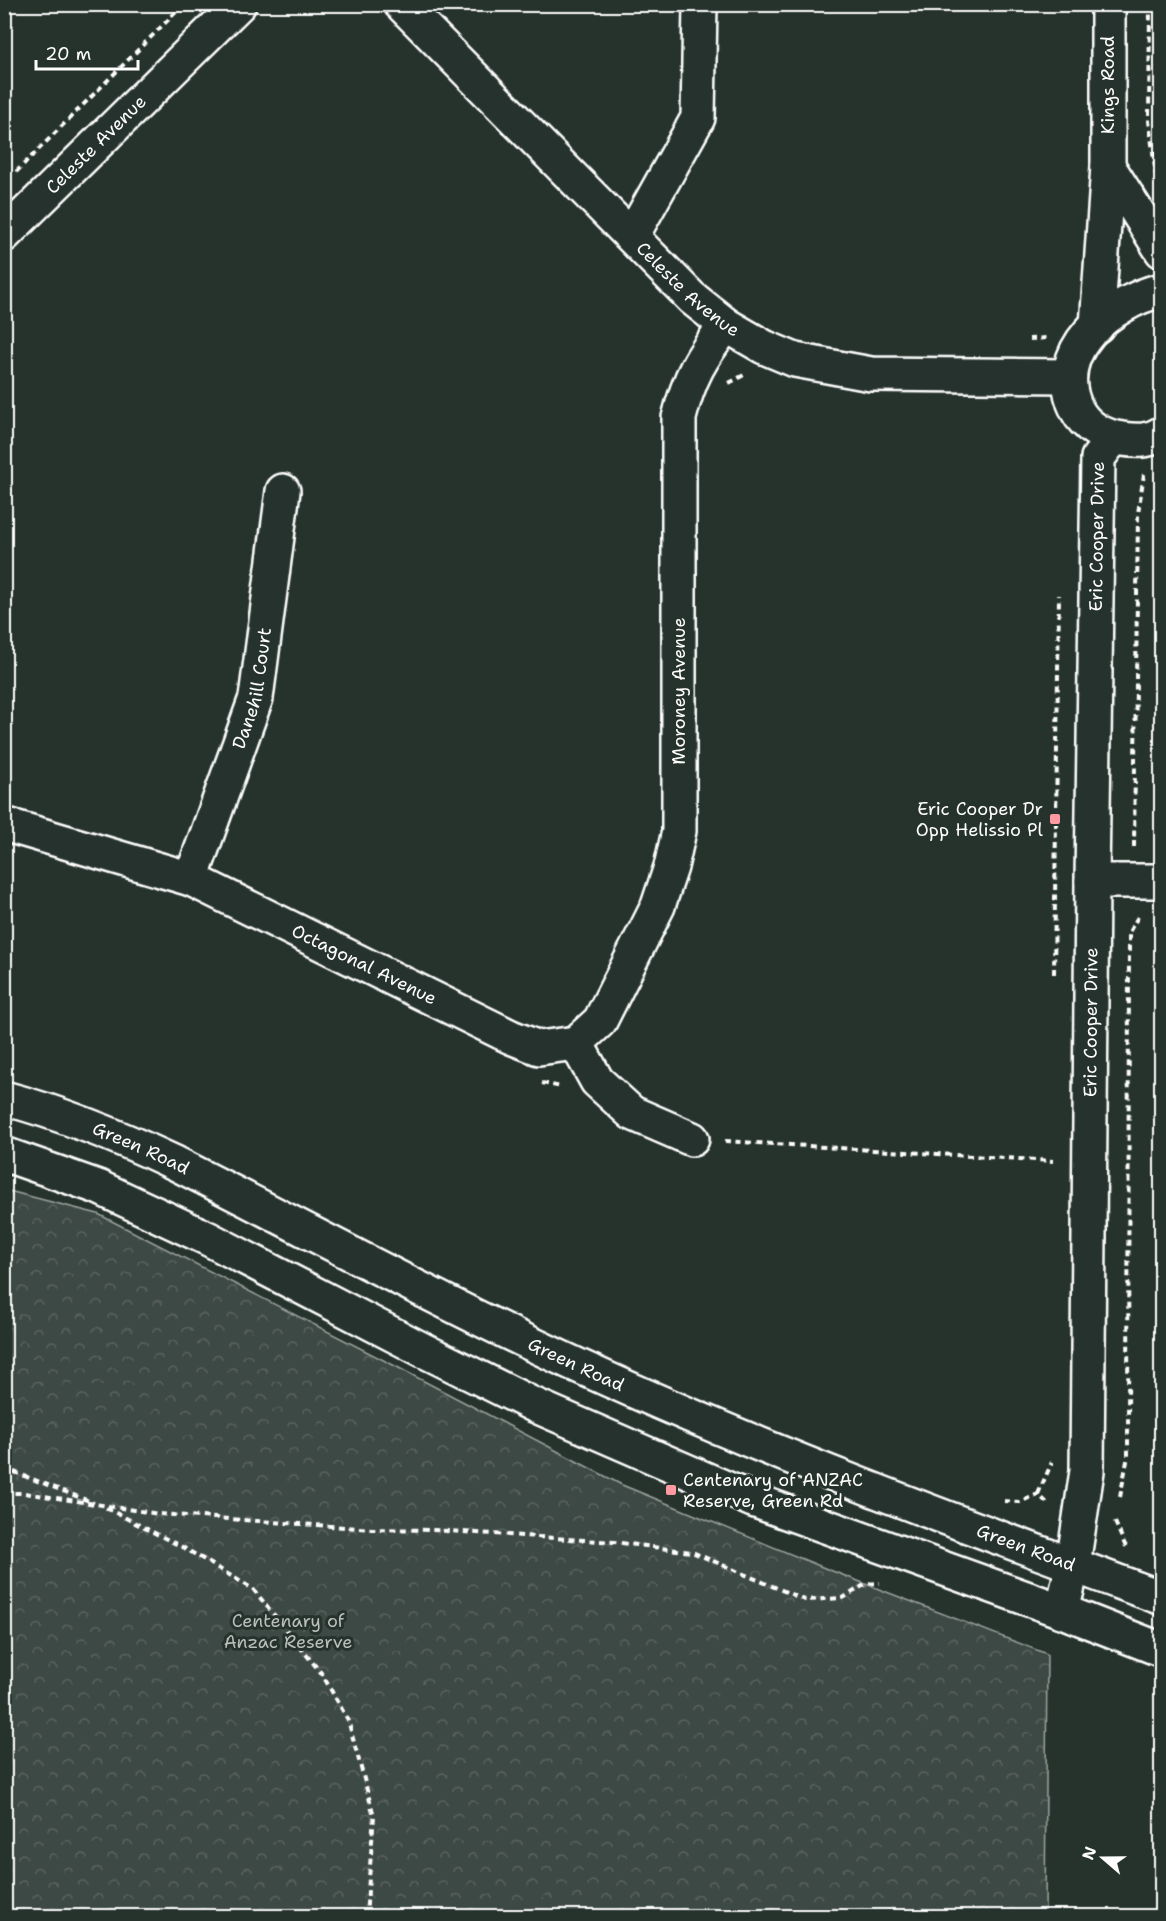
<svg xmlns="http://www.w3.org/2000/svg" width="1166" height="1921" font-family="'Shantell Sans',sans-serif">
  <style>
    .forest { fill: url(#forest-crowns); stroke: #9ea4a2; stroke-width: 1.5 }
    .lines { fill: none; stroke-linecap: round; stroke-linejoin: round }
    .minor-casing { stroke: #fff; stroke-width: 38 }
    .major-casing { stroke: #fff; stroke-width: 38 }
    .path { stroke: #fff; stroke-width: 4; stroke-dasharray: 6 4.5; stroke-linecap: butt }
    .minor { stroke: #26332d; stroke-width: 33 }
    .major { stroke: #26332d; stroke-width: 33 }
    .poi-dot { fill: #ff9aa2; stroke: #26332d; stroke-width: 2 }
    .labels { text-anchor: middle; stroke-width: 6; stroke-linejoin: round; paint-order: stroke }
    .street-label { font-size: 18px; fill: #fff; stroke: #26332d }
    .poi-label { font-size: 18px; fill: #fff; stroke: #26332d; text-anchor: end }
    .park-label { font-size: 18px; fill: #bbbfbe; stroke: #26332d }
  </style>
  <defs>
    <pattern id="forest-crowns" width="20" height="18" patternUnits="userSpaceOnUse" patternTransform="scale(1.5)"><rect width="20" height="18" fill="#3e4944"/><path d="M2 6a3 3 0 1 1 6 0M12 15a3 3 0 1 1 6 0" fill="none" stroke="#5b6460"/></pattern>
  </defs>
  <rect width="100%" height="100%" fill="#26332d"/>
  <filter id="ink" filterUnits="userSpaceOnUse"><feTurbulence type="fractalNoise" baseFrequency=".0167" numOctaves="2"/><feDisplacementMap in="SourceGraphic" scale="12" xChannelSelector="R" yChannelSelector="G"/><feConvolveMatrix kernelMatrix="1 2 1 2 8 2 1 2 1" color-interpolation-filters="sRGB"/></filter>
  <g filter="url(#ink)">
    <path class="forest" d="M5 1190 98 1214 397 1367 622 1485 827 1569 1047 1654 1045 1916H5Z"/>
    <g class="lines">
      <defs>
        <g id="minor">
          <path id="s1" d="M401 4 692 298 726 325 764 347 795 360 871 374 1069 376"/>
          <path d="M1108 166 1162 251"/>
          <path id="s2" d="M4 235 239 4"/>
          <path d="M632 236 698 118 700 4"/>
          <path d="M1162 290C1110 302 1048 352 1077 410 1086 427 1104 437 1122 439 1136 441 1149 442 1162 433"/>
          <path d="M1097 326 1108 166V4"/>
          <path id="s3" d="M4 824 191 879 511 1037 539 1048 576 1043"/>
          <path id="s4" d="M191 879 256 698 283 491"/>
          <path d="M1092 881H1162"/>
          <path d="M576 1043 600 1021 658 906 671 867 679 831V418C689 377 701 357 726 325"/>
          <path d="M576 1043 597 1081 632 1113 692 1139"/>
          <path id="s5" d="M1062 1611 1073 1565 1087 1471 1092 881 1098 458 1113 438"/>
        </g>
        <g id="major">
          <path id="s6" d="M4 1098C64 1114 120 1137 175 1163 302 1227 428 1296 557 1356 754 1448 958 1523 1162 1598"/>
          <path d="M4 1154 98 1187 207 1238 423 1350 532 1404 753 1500 1062 1611 1162 1650"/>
        </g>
      </defs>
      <use href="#minor" class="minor-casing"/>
      <use href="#major" class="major-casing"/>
      <path class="path" d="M1150 4 1149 121 1156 175
        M16 172 184 4
        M1029 339 1046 338
        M729 383 744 375
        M1134 847 1138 513 1144 474
        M1054 974 1059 595
        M542 1083 561 1087
        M725 1141 1053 1161
        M4 1468 94 1503
        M4 1493H25L159 1514 372 1529 433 1530 614 1542 692 1552 805 1600 843 1598 866 1584 880 1583
        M1038 1494 1052 1462
        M1120 1497 1128 1456 1129 932 1139 915
        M1004 1501 1020 1502 1038 1494 1048 1504
        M106 1508 186 1549 253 1589 322 1674 348 1720 374 1816 366 1916
        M1115 1522 1125 1545 1128 1547"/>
      <use href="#minor" class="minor"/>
      <use href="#major" class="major"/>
    </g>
  </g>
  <g class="poi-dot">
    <rect x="1049" y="813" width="12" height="12" rx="3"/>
    <rect x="665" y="1484" width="12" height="12" rx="3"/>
  </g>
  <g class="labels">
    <g class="street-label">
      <text transform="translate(1108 85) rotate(-90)" y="6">Kings Road</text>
      <text dy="6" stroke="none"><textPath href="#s2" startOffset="129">Celeste Avenue</textPath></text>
      <text dy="6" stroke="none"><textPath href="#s1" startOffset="405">Celeste Avenue</textPath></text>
      <text dy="6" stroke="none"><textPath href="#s5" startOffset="1077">Eric Cooper Drive</textPath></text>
      <text dy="6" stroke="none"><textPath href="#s4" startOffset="201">Danehill Court</textPath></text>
      <text transform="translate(679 691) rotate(-90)" y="6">Moroney Avenue</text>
      <text dy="6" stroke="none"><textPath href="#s3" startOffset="388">Octagonal Avenue</textPath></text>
      <text dy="6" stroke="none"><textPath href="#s5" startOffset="591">Eric Cooper Drive</textPath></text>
      <text dy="6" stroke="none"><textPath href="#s6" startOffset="146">Green Road</textPath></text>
      <text dy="6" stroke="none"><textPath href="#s6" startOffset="632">Green Road</textPath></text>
      <text dy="6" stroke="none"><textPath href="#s6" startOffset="1118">Green Road</textPath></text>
    </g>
    <g class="poi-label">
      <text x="1043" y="815">Eric Cooper Dr<tspan x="1043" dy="21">Opp Helissio Pl</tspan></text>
      <text x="683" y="1486" text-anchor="start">Centenary of ANZAC<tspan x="683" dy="21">Reserve, Green Rd</tspan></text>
    </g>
    <g class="park-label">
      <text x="288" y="1627">Centenary of<tspan x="288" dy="21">Anzac Reserve</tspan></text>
    </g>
  </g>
  <rect width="1166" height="1921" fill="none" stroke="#26332d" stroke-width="24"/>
  <rect x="12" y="12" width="1142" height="1897" fill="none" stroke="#fff" stroke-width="2" filter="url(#ink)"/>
  <g transform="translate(1103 1858) rotate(290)" stroke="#26332d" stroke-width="4.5" paint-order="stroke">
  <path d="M0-4.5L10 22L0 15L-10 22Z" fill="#ffffff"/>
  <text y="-9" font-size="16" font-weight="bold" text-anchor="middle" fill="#ffffff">N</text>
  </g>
  <path d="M36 60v9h102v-9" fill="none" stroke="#ffffff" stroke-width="3"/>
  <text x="45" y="60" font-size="18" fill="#ffffff" stroke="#26332d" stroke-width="4.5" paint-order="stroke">20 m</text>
</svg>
